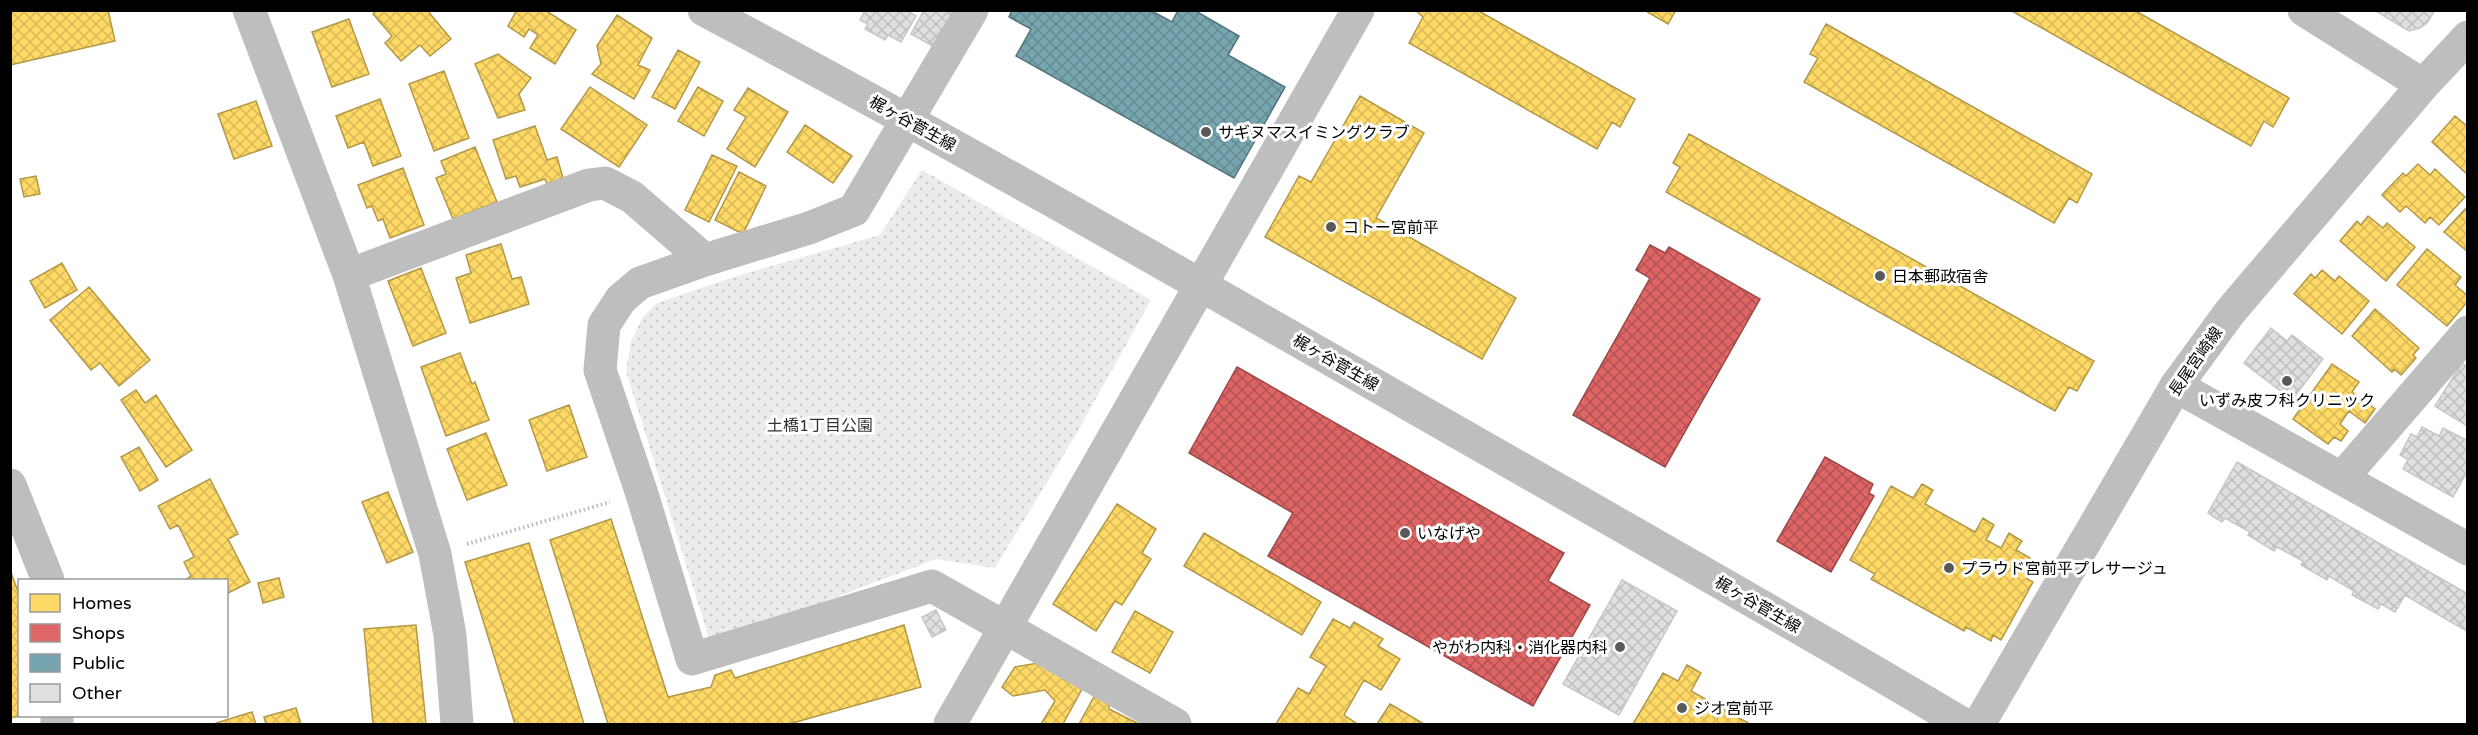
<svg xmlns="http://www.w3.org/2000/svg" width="2478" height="735" font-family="'Varela Round','Noto Sans JP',sans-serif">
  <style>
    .park { fill: url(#park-dots) }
    .homes { fill: url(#homes-cross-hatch); stroke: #b29847; stroke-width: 1.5 }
    .shops { fill: url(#shops-cross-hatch); stroke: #9d4747; stroke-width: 1.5 }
    .public { fill: url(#public-cross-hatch); stroke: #53747a; stroke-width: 1.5 }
    .building { fill: url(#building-cross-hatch); stroke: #c7c7c7; stroke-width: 1.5 }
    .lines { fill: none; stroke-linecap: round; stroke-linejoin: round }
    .path { stroke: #b9b9b9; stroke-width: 4; stroke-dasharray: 1.5 3; stroke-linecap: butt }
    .minor { stroke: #bebebe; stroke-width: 33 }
    .tertiary { stroke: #bebebe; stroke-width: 33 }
    .poi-dot { fill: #595959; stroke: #fff; stroke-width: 2 }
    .labels { text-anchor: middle; stroke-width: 6; stroke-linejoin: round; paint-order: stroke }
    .street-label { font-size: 16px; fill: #000; stroke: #fff }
    .poi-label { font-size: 16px; fill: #000; stroke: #fff; text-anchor: start }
    .park-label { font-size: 16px; fill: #333; stroke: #fff }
  </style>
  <defs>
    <pattern id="park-dots" width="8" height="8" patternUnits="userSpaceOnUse" patternTransform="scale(1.5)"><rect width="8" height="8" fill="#ececec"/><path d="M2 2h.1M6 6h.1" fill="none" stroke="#c9c9c9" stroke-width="1.8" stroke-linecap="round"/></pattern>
    <pattern id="homes-cross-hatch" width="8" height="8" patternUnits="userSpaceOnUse" patternTransform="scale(1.5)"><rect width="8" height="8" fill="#ffd966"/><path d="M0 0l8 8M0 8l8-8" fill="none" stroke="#d9b857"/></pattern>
    <pattern id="shops-cross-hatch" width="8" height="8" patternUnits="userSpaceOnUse" patternTransform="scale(1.5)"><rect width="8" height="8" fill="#e06666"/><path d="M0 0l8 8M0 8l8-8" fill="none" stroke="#b35252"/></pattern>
    <pattern id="public-cross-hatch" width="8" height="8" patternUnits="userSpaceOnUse" patternTransform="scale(1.5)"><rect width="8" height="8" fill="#76a5af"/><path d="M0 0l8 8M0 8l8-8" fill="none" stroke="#648c95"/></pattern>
    <pattern id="building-cross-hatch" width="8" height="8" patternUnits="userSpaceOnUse" patternTransform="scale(1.5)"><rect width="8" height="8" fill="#dfdfdf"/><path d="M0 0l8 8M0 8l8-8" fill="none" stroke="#bebebe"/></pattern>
  </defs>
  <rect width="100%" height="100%" fill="#fff"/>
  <path class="park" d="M922 170 1151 300 1075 436 995 568 936 559 711 645 626 371 631 341 643 317 657 303 740 275 880 235Z"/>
  <path class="homes" d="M19 10H108L115 41 10 65V12Z
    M377 10H427L451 39 430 56 420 45 401 61 385 43 392 36 373 14Z
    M517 10H545L576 30 555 64 530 48 538 35 529 29 524 37 508 26Z
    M1415 10H1477L1635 99 1620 127 1612 122 1597 149 1409 43 1423 17Z
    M1644 10H1676L1668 24Z
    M2010 10H2134L2289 98 2273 127 2264 121 2251 146Z
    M617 15 652 38 638 65 650 70 634 99 592 74 601 64 597 46Z
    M349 19 369 74 332 87 312 32Z
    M1826 24 2092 174 2077 203 2069 198 2054 223 1804 82 1818 58 1810 54Z
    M678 50 700 62 675 109 652 97Z
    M498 54 531 78 519 94 525 110 498 118 475 64Z
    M444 71 469 138 434 151 409 84Z
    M590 87 647 125 619 167 561 129Z
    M698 87 723 101 704 136 678 121Z
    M748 88 788 112 755 167 727 149 746 117 734 110Z
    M1360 96 1424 133 1376 218 1516 298 1482 359 1265 237 1299 176 1311 182Z
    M380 99 401 156 373 166 364 142 348 148 336 116Z
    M256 101 272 146 234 159 218 114Z
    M2455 116 2468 127V175L2432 142Z
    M805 125 852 156 833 183 787 152Z
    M535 126 547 160 557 157 563 178 547 184 545 179 520 187 516 176 506 179 493 140Z
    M1689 134 2094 361 2077 391 2069 387 2055 411 1666 192 1680 167 1673 163Z
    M475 147 497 202 453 219 436 178 446 174 441 161Z
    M712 155 737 166 709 222 685 210Z
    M2418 164 2430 175 2435 169 2465 197 2439 225 2430 217 2425 223 2406 206 2400 212 2382 195 2403 173 2406 176Z
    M403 168 424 225 390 238 383 219 378 221 372 206 367 208 358 185Z
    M739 172 766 186 743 234 715 220Z
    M36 176 40 194 24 197 20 179Z
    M2468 206V252L2444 232Z
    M2368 216 2383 228 2387 223 2415 247 2386 281 2340 241 2357 221 2361 225Z
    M501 244 512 279 521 277 529 304 470 323 456 278 471 273 466 255Z
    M2427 249 2461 277 2455 285 2468 296V301L2447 326 2397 285Z
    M62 263 77 290 45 308 30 281Z
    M421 268 446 333 413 346 388 281Z
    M2322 270 2335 281 2339 276 2369 301 2342 334 2294 294 2311 274 2315 278Z
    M89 287 150 360 119 386 100 363 91 370 50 320Z
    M2375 309 2419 348 2413 355 2416 358 2401 375 2394 369 2392 372 2352 336Z
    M460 353 472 384 475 382 489 420 446 436 421 367Z
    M2332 364 2359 382 2352 392 2375 409 2365 423 2349 411 2340 424 2348 431 2341 441 2334 437 2328 444 2293 419Z
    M136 390 145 403 156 395 192 450 166 467 121 400Z
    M569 405 587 457 547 471 529 420Z
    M486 433 507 485 467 500 447 449Z
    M139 447 158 480 140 491 121 457Z
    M210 479 238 534 228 539 250 582 226 594V580H185L191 576 184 562 194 557 178 525 170 529 158 506Z
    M1922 484 1933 490 1925 504 1975 532 1983 518 1994 525 1986 540 2001 548 2009 533 2022 541 2016 550 2037 562 2027 579 2033 582 2001 640 1993 635 1991 641 1966 627 1964 631 1871 579 1875 574 1850 560 1891 486 1913 498Z
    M388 492 413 552 387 563 362 502Z
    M1117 504 1156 529 1142 553 1151 559 1122 605 1115 601 1096 631 1053 604Z
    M611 519 668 697 711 687 715 675 731 670 735 678 904 625 921 687 789 724H608L550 540Z
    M1204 533 1321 602 1302 635 1184 566Z
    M529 543 584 724H515L465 562Z
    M10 570 20 597V716L10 718Z
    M279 578 284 597 263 603 258 583Z
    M1135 611 1173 632 1150 673 1112 652Z
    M1333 619 1350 628 1354 622 1383 639 1378 646 1400 659 1381 690 1364 680 1344 715 1356 723 1355 724H1276L1298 688 1309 694 1326 666 1310 657Z
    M416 625 426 724H373L364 629Z
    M1038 663 1082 689 1063 724H1041L1055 701 1045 690 1013 696 1002 687 1015 667Z
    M1687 665 1701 673 1691 691 1750 724H1633L1663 673 1678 681Z
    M1095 695 1109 703V709L1139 724H1079Z
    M1390 704 1424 724H1377Z
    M296 708 301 724H266L264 717Z
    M252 712 256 724H216V723Z"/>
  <path class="shops" d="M1650 245 1665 253 1669 247 1760 299 1665 467 1573 415 1650 278 1636 270Z
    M1237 367 1564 553 1548 581 1590 605 1533 706 1268 556 1293 513 1189 453Z
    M1825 457 1873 484 1869 493 1874 496 1831 572 1777 541Z"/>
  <path class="public" d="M1012 10H1150L1172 22 1178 10H1194L1239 36 1228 55 1285 87 1234 178 1016 56 1031 29 1009 17Z"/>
  <path class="building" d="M865 10H906L916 16 901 42 888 35 885 40 865 29 868 24 860 20Z
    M924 10H953L936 48 911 34Z
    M2374 10H2435L2427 23 2420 28 2409 31Z
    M2271 328 2287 341 2292 335 2323 359 2292 400 2244 363Z
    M2462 363 2468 367 2467 426 2435 406Z
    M2422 427 2439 436 2443 428 2468 441V470L2453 497 2403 469 2408 459 2400 455 2411 434 2417 437Z
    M2237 462 2468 594V632L2405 595 2395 612 2381 604 2378 609 2352 595 2354 591 2329 576 2327 580 2301 565 2303 561 2277 547 2274 551 2248 535 2250 532 2225 518 2222 522 2208 513Z
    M1622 580 1677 611 1619 715 1563 684Z
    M936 610 946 630 932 637 922 617Z"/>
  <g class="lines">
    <path class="path" d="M467 544 610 502"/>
    <path class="minor" d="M249 10 349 275 435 554 450 635 457 724
      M972 10 854 210 809 228 705 260 640 283 621 299 604 325 600 370 642 494 692 659 932 586 1175 724
      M2304 10 2423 85
      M349 275 589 185 605 183 632 197 705 260
      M2176 386 2468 549
      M2342 478 2468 332
      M10 485 48 580
      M57 716V724
      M950 724 1358 10"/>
    <path class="tertiary" d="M704 10C944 137 1180 273 1415 408 1598 513 1782 616 1963 724
      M1979 724 2176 386 2230 312 2423 85 2468 37"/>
  </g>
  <g class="poi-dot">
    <circle cx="1206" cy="132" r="6"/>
    <circle cx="1331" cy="227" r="6"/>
    <circle cx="1880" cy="276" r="6"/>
    <circle cx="2287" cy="381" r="6"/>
    <circle cx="1405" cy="533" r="6"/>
    <circle cx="1949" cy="568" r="6"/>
    <circle cx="1620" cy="647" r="6"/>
    <circle cx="1682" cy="708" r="6"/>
  </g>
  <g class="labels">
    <g class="street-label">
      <text transform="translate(913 123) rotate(29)" y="6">梶ヶ谷菅生線</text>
      <text transform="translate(2195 361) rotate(-55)" y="6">長尾宮崎線</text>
      <text transform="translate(1336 362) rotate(30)" y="6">梶ヶ谷菅生線</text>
      <text transform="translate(1758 604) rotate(30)" y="6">梶ヶ谷菅生線</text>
    </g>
    <g class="poi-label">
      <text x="1218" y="138">サギヌマスイミングクラブ</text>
      <text x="1343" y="233">コトー宮前平</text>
      <text x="1892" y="282">日本郵政宿舎</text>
      <text x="2287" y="406" text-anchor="middle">いずみ皮フ科クリニック</text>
      <text x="1417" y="539">いなげや</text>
      <text x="1961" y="574">プラウド宮前平プレサージュ</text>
      <text x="1608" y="653" text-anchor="end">やがわ内科・消化器内科</text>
      <text x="1694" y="714">ジオ宮前平</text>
    </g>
    <g class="park-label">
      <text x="820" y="431">土橋1丁目公園</text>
    </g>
  </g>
  <rect width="2478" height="735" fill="none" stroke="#000000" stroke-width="24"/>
  <rect x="18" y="579" width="210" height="138" fill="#ffffff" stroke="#999999" stroke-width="1.5"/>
  <rect x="30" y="594" width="30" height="18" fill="#ffd966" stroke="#999999" stroke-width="1.5"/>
  <text x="72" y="609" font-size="18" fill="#000000">Homes</text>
  <rect x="30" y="624" width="30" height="18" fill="#e06666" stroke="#999999" stroke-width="1.5"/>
  <text x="72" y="639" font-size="18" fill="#000000">Shops</text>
  <rect x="30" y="654" width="30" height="18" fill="#76a5af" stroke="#999999" stroke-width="1.5"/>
  <text x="72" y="669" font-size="18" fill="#000000">Public</text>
  <rect x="30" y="684" width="30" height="18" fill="#dfdfdf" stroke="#999999" stroke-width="1.5"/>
  <text x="72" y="699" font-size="18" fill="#000000">Other</text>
</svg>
